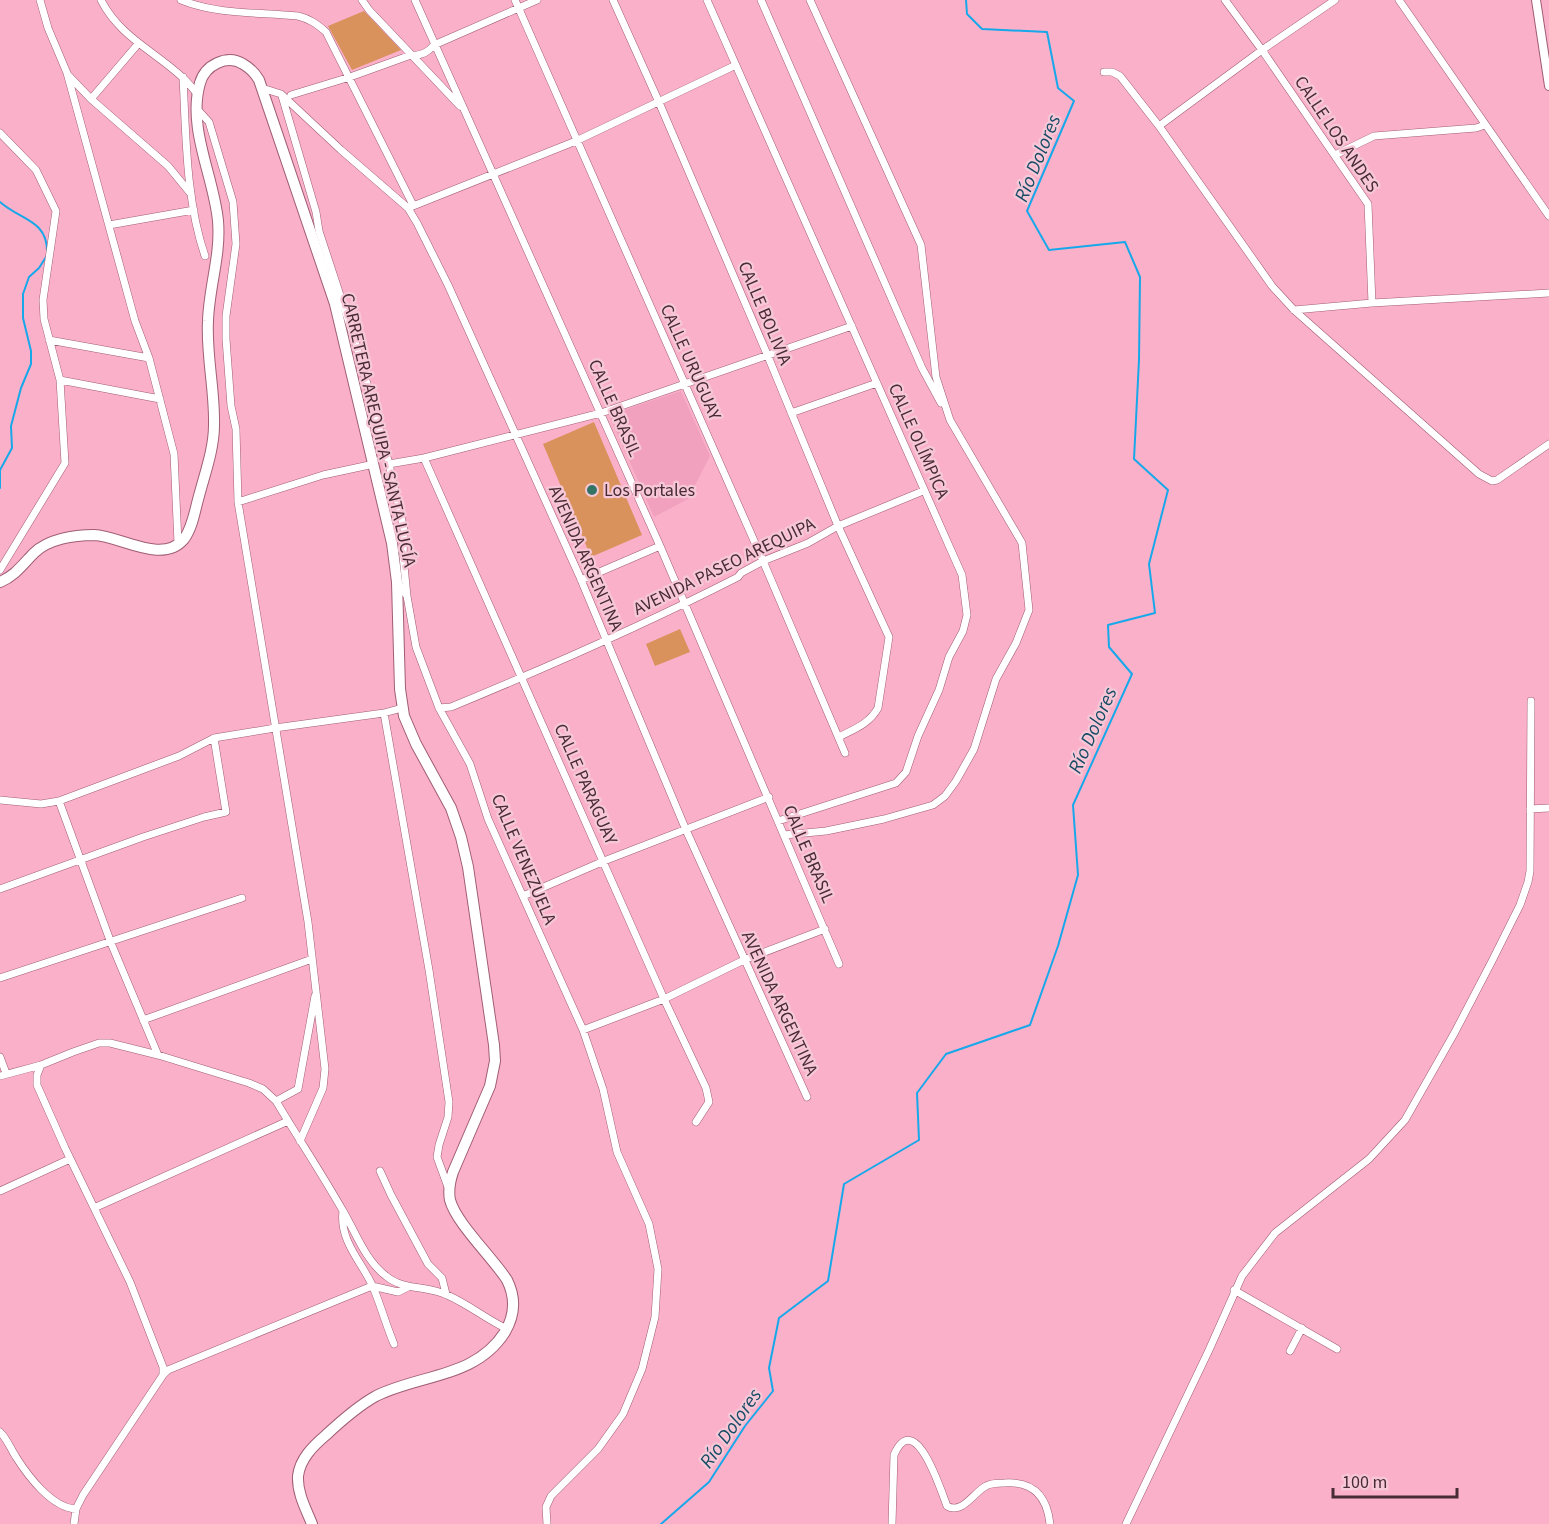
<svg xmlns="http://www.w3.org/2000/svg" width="1549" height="1524" font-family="'Source Sans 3',sans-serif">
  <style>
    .built { fill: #f1a1bd }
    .green { fill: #d9925c }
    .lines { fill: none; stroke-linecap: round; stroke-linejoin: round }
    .stream { stroke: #17a8ea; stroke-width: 2 }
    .minor-casing { stroke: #a05d76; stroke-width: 8 }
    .tertiary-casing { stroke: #a05d76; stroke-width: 10 }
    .primary-casing { stroke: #a05d76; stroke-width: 12 }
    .minor { stroke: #fff; stroke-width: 7 }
    .tertiary { stroke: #fff; stroke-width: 8 }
    .primary { stroke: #fff; stroke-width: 10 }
    .poi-dot { fill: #327566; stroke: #f6c8d7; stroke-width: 2 }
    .labels { text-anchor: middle; stroke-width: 4.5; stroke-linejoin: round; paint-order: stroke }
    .street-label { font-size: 18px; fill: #492b36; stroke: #f6c8d7 }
    .poi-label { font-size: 18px; fill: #492b36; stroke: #f6c8d7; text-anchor: start }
    .water-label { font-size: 20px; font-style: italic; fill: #184b66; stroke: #f6c8d7 }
  </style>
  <rect width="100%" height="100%" fill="#fbb0ca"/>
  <path class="built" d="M681 391 710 456 688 499 654 517 609 415Z"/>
  <path class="green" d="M364 11 401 50 352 70 328 26Z
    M594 422 642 535 591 557 543 444Z
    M680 629 690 652 655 666 646 644Z"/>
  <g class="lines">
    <path class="stream" d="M0 202C20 220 47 220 47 251
      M0 488V470L12 448 11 426 21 388 31 364V351L23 318V294L29 277 39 268 46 257
      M661 1524 709 1482 745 1426 773 1391 769 1368 779 1318 828 1281 844 1184 919 1140 917 1093 946 1054 1030 1025 1058 946 1078 875 1073 805 1132 674 1109 647 1108 625 1155 613 1149 564 1168 490 1134 459 1139 360 1140 277 1125 242 1049 250 1027 211 1074 101 1058 88 1047 32 982 29 967 14 966 0"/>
    <defs>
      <path id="minor" d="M40 0 48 28 67 73 135 321 149 358 174 454 178 543
        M101 0C119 36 154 51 182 77 188 82 193 89 198 95
        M181 0C218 15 259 12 298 16 310 19 317 24 326 32L413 205
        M362 0 369 10 460 106
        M415 0 660 546 839 964
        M515 0 763 561 845 753
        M613 0 658 100 767 354 838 526 889 637 878 708C869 724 854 729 839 737
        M707 0 962 575 967 615 963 631 949 657 939 690 918 736 906 772 896 783 778 821
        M761 0 922 368 941 403
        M1225 0 1262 50 1368 204 1372 303
        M1399 0 1549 216
        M1104 72H1112L1120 76 1159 126 1272 286 1294 310 1479 474 1492 481 1497 480 1549 444
        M68 75 91 99 168 166 191 194
        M183 77C186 136 186 201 205 256
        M262 88 281 94 341 150 408 208 417 223 448 285 579 575 686 830 807 1097
        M291 95 350 77 411 55C422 56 428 52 434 45L537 0
        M282 96 316 212 319 231 356 344 389 464 404 530 403 556 407 596
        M91 99 138 44
        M198 110 209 122 233 202 236 244 226 316V339L231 406 236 429 238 502 308 922 325 1069 323 1088 300 1141
        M1159 126 1262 50 1335 0
        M0 133 36 170 56 211 43 300 44 319 60 380 65 463 0 570
        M1335 155 1374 136 1476 128 1485 125
        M408 208 576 141 736 65
        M109 225 194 210
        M1294 310 1372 303 1549 293
        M49 340 149 358
        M60 380 160 399
        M791 413 877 383
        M424 458 664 999 706 1088 709 1102 696 1122
        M389 464 424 458 601 413 852 326
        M238 502 323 475 374 464
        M581 580 660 546
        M398 584 407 596 416 647 439 708 470 764 488 819 583 1030 603 1089 617 1152 649 1224 658 1269 655 1317 642 1369 623 1414 598 1449 551 1496 546 1507 547 1524
        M439 708 451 707C548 667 644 625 738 577L741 573 763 561 808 543 838 526 923 491
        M384 713 429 970 449 1102 448 1117 439 1145 437 1157 448 1187
        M0 800 41 804 59 801 179 756 214 738 275 728 384 713 402 708
        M59 801 111 943 158 1055
        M1530 809 1549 808
        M784 835 826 831 884 819 933 805 945 796 956 781 974 749 996 679 1016 643 1029 610 1022 543 950 420 936 377 921 245 810 0
        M0 889 143 837 204 817 226 812 214 738
        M523 896 604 861 769 797
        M0 978 242 898
        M143 1020 312 959
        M583 1030 664 999 744 960 825 929
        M0 1057 6 1073
        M0 1076 41 1065
        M276 1101 298 1089 315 996
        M380 1171 391 1195 428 1264 442 1278 446 1294
        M0 1191 70 1159
        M94 1208 288 1121
        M343 1211C339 1241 362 1262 373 1287 381 1306 386 1325 394 1344
        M1234 1290 1337 1349
        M1290 1351 1302 1328
        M163 1375 168 1370 372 1286 398 1292 408 1287
        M0 1432C8 1440 10 1448 16 1457 28 1476 52 1508 76 1509
        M74 1524 76 1509 83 1495 163 1375V1367L130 1282 65 1148 37 1085V1075L41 1065 73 1052 99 1043H110L158 1055 249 1083 263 1089 276 1101C298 1138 322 1174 343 1211 356 1233 365 1260 386 1276 404 1291 427 1285 447 1295 468 1304 486 1319 507 1329
        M892 1524 894 1455C915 1407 941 1491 947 1506 962 1515 974 1492 986 1486 991 1483 998 1483 1004 1483 1033 1481 1047 1496 1050 1524
        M1126 1524 1209 1350 1242 1276 1275 1233 1369 1159 1405 1120 1455 1032 1492 961 1520 905 1528 882 1530 871 1531 701"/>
      <path id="tertiary" d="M1536 0 1549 86"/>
      <path id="primary" d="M0 582C15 576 23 564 34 553 48 539 74 535 94 535 121 536 162 565 184 539 193 527 195 509 199 496 205 473 214 449 214 425 215 390 206 355 208 321 209 287 221 255 218 221 214 177 187 128 200 83 205 65 227 54 243 64 250 68 255 73 259 80L335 304 392 543 397 582 400 689 404 716 416 744 451 808 461 837 468 867 494 1045 495 1061 490 1086 453 1172C450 1181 448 1190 450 1200 456 1223 493 1258 507 1280 516 1298 515 1315 505 1332 476 1378 420 1374 376 1396 358 1406 341 1421 326 1435 313 1446 300 1459 298 1476 297 1493 306 1509 312 1524"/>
    </defs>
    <use href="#minor" class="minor-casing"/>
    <use href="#tertiary" class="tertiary-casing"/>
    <use href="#primary" class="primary-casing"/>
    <use href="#minor" class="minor"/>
    <use href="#tertiary" class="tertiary"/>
    <use href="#primary" class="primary"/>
  </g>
  <circle class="poi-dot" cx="592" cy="490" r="6"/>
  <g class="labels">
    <g class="street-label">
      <text transform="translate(1337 134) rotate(56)" y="6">CALLE LOS ANDES</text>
      <text transform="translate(765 313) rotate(67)" y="6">CALLE BOLIVIA</text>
      <text transform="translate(691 362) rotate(66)" y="6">CALLE URUGUAY</text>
      <text transform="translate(615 408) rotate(66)" y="6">CALLE BRASIL</text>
      <text transform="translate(379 430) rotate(77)" y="6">CARRETERA AREQUIPA - SANTA LUCÍA</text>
      <text transform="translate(919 441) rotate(66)" y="6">CALLE OLÍMPICA</text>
      <text transform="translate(586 558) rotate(66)" y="6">AVENIDA ARGENTINA</text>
      <text transform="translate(724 566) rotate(-26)" y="6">AVENIDA PASEO AREQUIPA</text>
      <text transform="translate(586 784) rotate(66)" y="6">CALLE PARAGUAY</text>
      <text transform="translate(809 854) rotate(67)" y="6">CALLE BRASIL</text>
      <text transform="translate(524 859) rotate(67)" y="6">CALLE VENEZUELA</text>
      <text transform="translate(780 1003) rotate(65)" y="6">AVENIDA ARGENTINA</text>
    </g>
    <g class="poi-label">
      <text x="604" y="496">Los Portales</text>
    </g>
    <g class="water-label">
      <text transform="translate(1037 158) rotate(-68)" y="7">Río Dolores</text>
      <text transform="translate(1092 730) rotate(-66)" y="7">Río Dolores</text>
      <text transform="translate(730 1428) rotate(-55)" y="7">Río Dolores</text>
    </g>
  </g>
  <path d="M1333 1488v9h124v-9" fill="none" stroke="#492b36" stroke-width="3"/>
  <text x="1342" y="1488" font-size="18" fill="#492b36" stroke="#f6c8d7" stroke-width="4.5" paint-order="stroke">100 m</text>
</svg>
